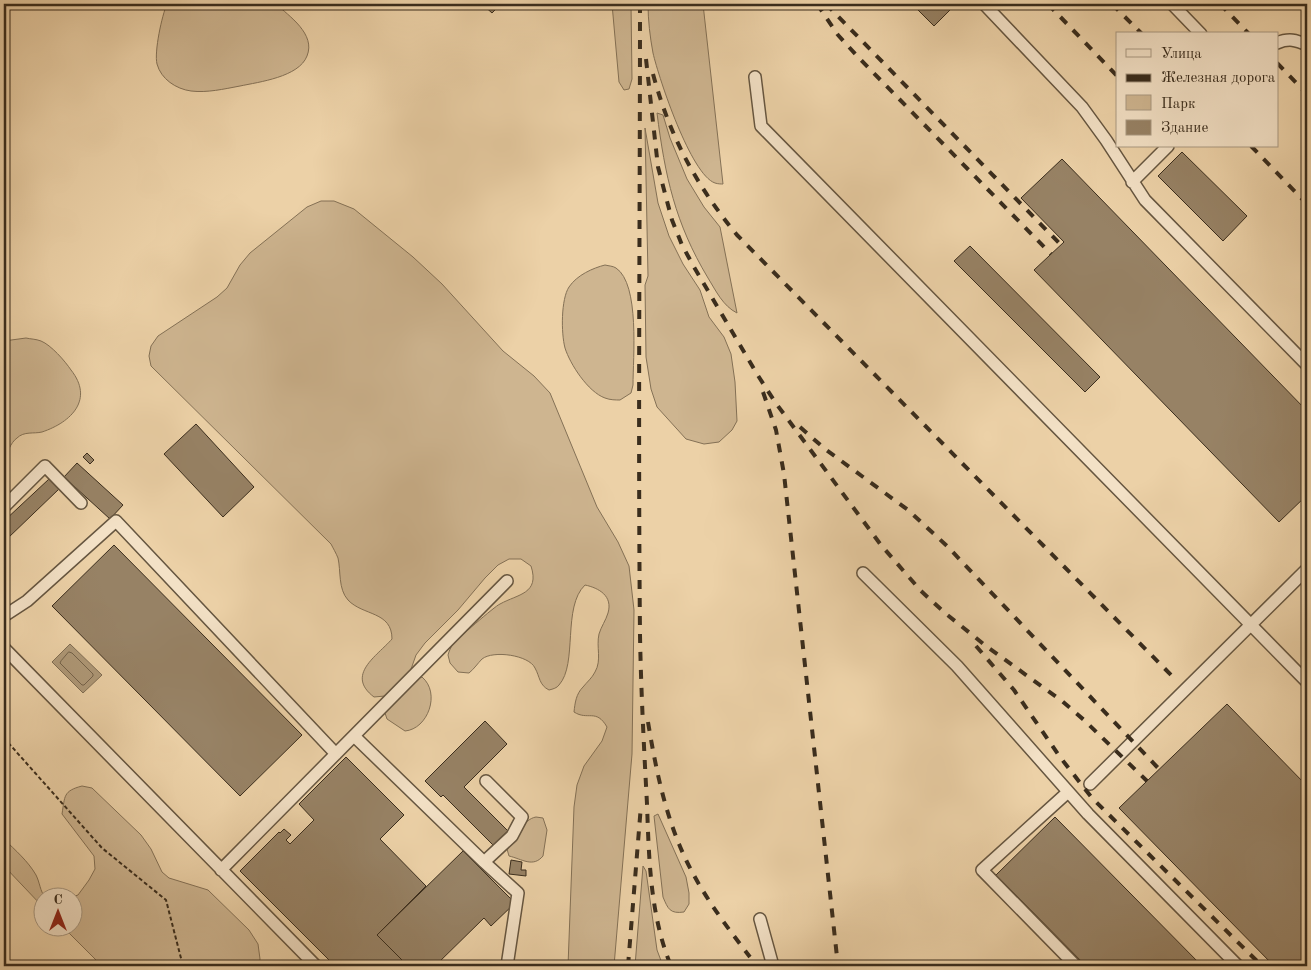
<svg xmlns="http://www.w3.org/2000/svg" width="1311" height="970" font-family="'Old Standard TT',serif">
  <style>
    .green { fill: #ceb590; stroke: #847156 }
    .water { fill: #af9978; stroke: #806e54 }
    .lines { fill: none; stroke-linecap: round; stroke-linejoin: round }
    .shore { stroke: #74634a; stroke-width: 1 }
    .building { fill: #978265; stroke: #3a2d1d }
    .minor-casing { stroke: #665640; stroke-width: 14 }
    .path { stroke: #3a2d1d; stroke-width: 2; stroke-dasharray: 4 2.5; stroke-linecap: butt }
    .minor { stroke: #f3e1c6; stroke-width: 11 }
    .rail { stroke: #3a2d1d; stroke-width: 4; stroke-dasharray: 9 9; stroke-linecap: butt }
  </style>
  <rect width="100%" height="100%" fill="#ecd1a7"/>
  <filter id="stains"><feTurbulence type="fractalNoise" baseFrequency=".004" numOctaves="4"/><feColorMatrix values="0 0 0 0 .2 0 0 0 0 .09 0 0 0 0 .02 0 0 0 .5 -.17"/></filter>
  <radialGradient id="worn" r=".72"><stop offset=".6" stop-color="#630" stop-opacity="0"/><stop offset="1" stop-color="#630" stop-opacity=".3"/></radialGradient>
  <path class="green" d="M167 4H276C289 16 316 34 307 56 299 77 259 82 240 86 224 89 207 93 191 91 176 89 161 79 157 64 154 52 162 15 167 4Z
    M612 4H631L632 79 629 89 624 90 619 82Z
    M648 4H703L723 184C721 184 718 184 715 183 691 175 659 79 653 53 650 37 648 20 648 4Z
    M657 113 663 115 670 138 687 179 704 207 720 227 737 313C723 306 716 291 708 278 675 223 665 176 657 113Z
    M645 128 658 203 669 236 683 264 700 290 709 317 724 337 731 354 735 382 737 421 732 430 719 442 704 444 686 439 657 407 651 389 646 357 645 285 648 276Z
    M321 201H334L354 209 413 257 442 284 503 351 534 376 550 393 597 507 618 542 629 566 634 610 632 754 614 966H568L574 807 577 785 584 766 602 741 607 727C596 708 588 721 574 712 575 703 576 694 583 687 587 682 592 678 595 672 602 660 596 647 599 634 601 627 606 620 608 613 613 596 599 588 585 585 562 607 578 664 559 685 557 688 553 689 549 690 539 685 540 677 535 668 529 655 493 650 482 659 478 663 474 669 469 673L458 672 450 663 448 655C449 651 451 647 453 644 456 640 495 606 500 604 518 594 540 594 531 566L521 559H509L498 565 485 578 458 610 425 643 416 655 410 672 385 696 374 697C345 675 377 656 392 639 392 611 363 616 348 600 338 589 341 571 338 558 336 553 333 548 331 544L151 366 149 356 151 346 158 336 217 297 227 288 240 265 250 253 307 207Z
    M605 265C609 266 613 266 616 268 640 284 633 358 633 385L631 393 620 400C616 400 610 400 605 398 588 392 570 364 565 348 561 333 561 299 569 287 577 275 593 268 605 265Z
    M26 338C30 339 36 339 41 341 51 345 65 361 71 370 94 399 72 422 42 432 34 434 24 431 17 438 10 443 7 454 4 461V341Z
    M422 677C441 693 428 729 405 731L387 719 385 713 389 707 418 678Z
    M82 786 92 788 141 835 151 849 162 872 169 878 208 890 249 930 258 944 260 959 259 966H102L64 928H72V897L78 895 89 880 95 869 94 856 62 814C65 796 63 791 82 786Z
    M658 814 686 877 689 893V904L684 912C670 914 668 909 663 897L654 816Z
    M536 817 543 818 547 830 543 856C533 868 522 859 509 856L507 849C515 839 523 819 536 817Z
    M4 839C15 850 28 861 36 875 40 883 40 891 45 897L42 898V906L4 866Z
    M643 866 646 871 657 950 663 966H635Z"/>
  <path class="water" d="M70 644 102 675 83 693 52 662Z"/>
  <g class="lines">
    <path class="shore" d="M69 652 72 653 93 674V676L84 685H82L60 663 61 661Z"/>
  </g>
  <path class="building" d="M482 4H501L492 13Z
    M912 4H956L934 26Z
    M1182 152 1247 216 1223 241 1158 176Z
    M1062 159 1307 411V495L1279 522 1034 270 1064 242 1021 198Z
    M970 246 1100 377 1085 392 954 261Z
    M196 424 254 487 223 517 164 454Z
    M87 453 94 460 90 464 83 457Z
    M77 463 123 505 110 519 64 477Z
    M49 479 59 489 8 538 4 533V521Z
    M114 545 302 735 240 796 52 606Z
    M1227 704 1307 786V966H1274L1119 808Z
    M485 721 507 744 464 787 508 831 493 845 443 795 441 797 425 781Z
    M346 757 404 815 380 839 426 886 377 935 408 966H335L240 871 279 832 280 833 284 829 291 835 286 840 290 844 314 820 299 804Z
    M1055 817 1202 966H1086L996 875Z
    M463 851 515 903 491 926 484 918 435 966H408L377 935Z
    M511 860 522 862 521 870H526V876L509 874Z"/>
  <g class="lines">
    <defs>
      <path id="minor" d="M984 4 1082 107 1106 140 1145 200 1307 365
        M1172 4 1201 34
        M1277 43C1289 38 1296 40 1307 45
        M755 77 761 126 1307 682
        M1132 182 1168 146
        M4 507 45 466 81 503
        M863 573 957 666 1088 814 1238 966
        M4 616 27 601 116 521 336 754
        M4 648 316 966
        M354 736 484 862 512 836 522 817 486 781
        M1090 784 1307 569
        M1068 792 982 870 1076 966
        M484 862 518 893 507 966
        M221 870 507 581
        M760 919 773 966"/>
    </defs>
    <use href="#minor" class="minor-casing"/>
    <path class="path" d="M4 738 102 848 166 900 183 966"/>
    <use href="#minor" class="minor"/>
    <path class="rail" d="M640 4C640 214 638 424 640 635 641 691 644 748 647 804 649 859 650 915 671 966
      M817 4 838 35 858 57 1051 254
      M826 4 1061 245
      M1048 4 1117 76
      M1112 4 1142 34
      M1220 4 1249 34
      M646 59 658 167 672 220 682 245 694 267 757 374 775 402 881 545 921 591 945 613 986 646 1062 701 1084 720 1147 781
      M1277 63 1307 94
      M653 74C670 137 696 185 737 235L1174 678
      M1251 146 1307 204
      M763 392 776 430 784 474 838 966
      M800 427 825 449 908 510 947 546 1159 769
      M976 646 1014 690 1060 757 1092 798 1262 966
      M648 722C655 764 663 805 679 844 696 886 723 922 750 957
      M628 966 641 805"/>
  </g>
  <rect width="1311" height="970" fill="none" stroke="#ecd1a7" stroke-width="20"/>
  <rect x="5" y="5" width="1301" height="960" fill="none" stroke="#3a2d1d" stroke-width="2.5"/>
  <rect x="10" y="10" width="1291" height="950" fill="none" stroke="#3a2d1d"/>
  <rect x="1116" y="32" width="162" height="115" fill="#f3e1c6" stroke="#a99982"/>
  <rect x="1126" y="49" width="25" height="8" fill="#f3e1c6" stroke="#a99982"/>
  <text x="1161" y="58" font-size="15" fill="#3a2d1d">Улица</text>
  <rect x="1126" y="74" width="25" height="8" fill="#3a2d1d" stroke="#a99982"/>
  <text x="1161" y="82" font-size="15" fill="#3a2d1d">Железная дорога</text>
  <rect x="1126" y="95" width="25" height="15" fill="#ceb590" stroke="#a99982"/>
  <text x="1161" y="108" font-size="15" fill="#3a2d1d">Парк</text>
  <rect x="1126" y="120" width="25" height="15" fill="#978265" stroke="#a99982"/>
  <text x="1161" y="132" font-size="15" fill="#3a2d1d">Здание</text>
  <g transform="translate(58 912)"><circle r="24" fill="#f3e1c6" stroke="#a99982"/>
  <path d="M0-4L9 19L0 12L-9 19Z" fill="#8f2418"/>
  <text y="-8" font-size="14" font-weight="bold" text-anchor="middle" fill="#3a2d1d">С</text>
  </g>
  <rect width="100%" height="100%" filter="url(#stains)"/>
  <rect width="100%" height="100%" fill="url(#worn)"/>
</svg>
